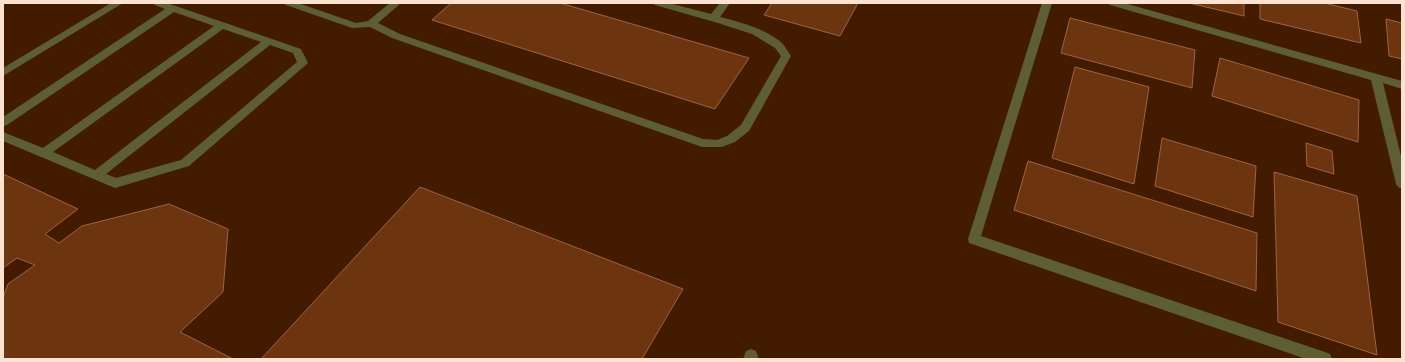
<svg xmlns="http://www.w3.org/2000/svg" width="1405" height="362" font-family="'Times New Roman',serif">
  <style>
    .building { fill: #6c3510; stroke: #9f6340 }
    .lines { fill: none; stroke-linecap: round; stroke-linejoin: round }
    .minor { fill: #5d5f33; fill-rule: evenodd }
  </style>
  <rect width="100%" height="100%" fill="#431b00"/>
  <path class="building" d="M451 3H560L749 58 715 109 432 20Z
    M772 3H858L840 36 764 15Z
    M1189 3H1244V16Z
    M1260 3H1324L1357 11 1361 43 1260 19Z
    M1070 18 1195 50 1192 88 1061 53Z
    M1386 19 1402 23V59L1389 56Z
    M1220 58 1359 100 1358 142 1212 96Z
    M1075 67 1149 87 1134 184 1052 158Z
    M1162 138 1256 166 1253 217 1155 186Z
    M1306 143 1332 151 1334 174 1307 166Z
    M1028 161 1257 233 1256 291 1014 210Z
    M1274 172 1357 196 1377 355 1278 322Z
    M3 174 78 209 45 234 59 243 82 226 169 204 228 229 223 292 180 332 233 359H3V298L8 284 35 265 17 258 3 268Z
    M420 187 683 289 642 359H261Z"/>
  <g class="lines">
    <path class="minor" d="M111 3H123L3 76V68Z
      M153 3H167L301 49 308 63 189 166 115 188 3 141V132L43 148 214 26 174 12 7 125 3 126V117L165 9 155 5ZM223 29 261 42 95 170 53 152ZM270 45 293 53 297 62 181 160 116 178 106 174Z
      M284 3H298L356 23 368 21 390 3H401L378 23 400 34 703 139 717 140 727 136 741 125 781 56 775 48 752 34 718 23 655 5 653 3H669L711 14 720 3H730L720 17C740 22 766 29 782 43 785 46 788 52 791 56L749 131 735 142 722 147H702L392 38 370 27 352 28 286 5Z
      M1042 3H1052L981 236 1325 352 1330 354 1332 359H1306L969 243 968 239Z
      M1108 3H1124L1402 81V89L1383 83 1402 160V189L1398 187 1396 184 1371 80 1110 5Z
      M751 349 756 351 758 356 757 359H743L746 351Z"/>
  </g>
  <rect width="1405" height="362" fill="none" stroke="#fde2d2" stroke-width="8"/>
</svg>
